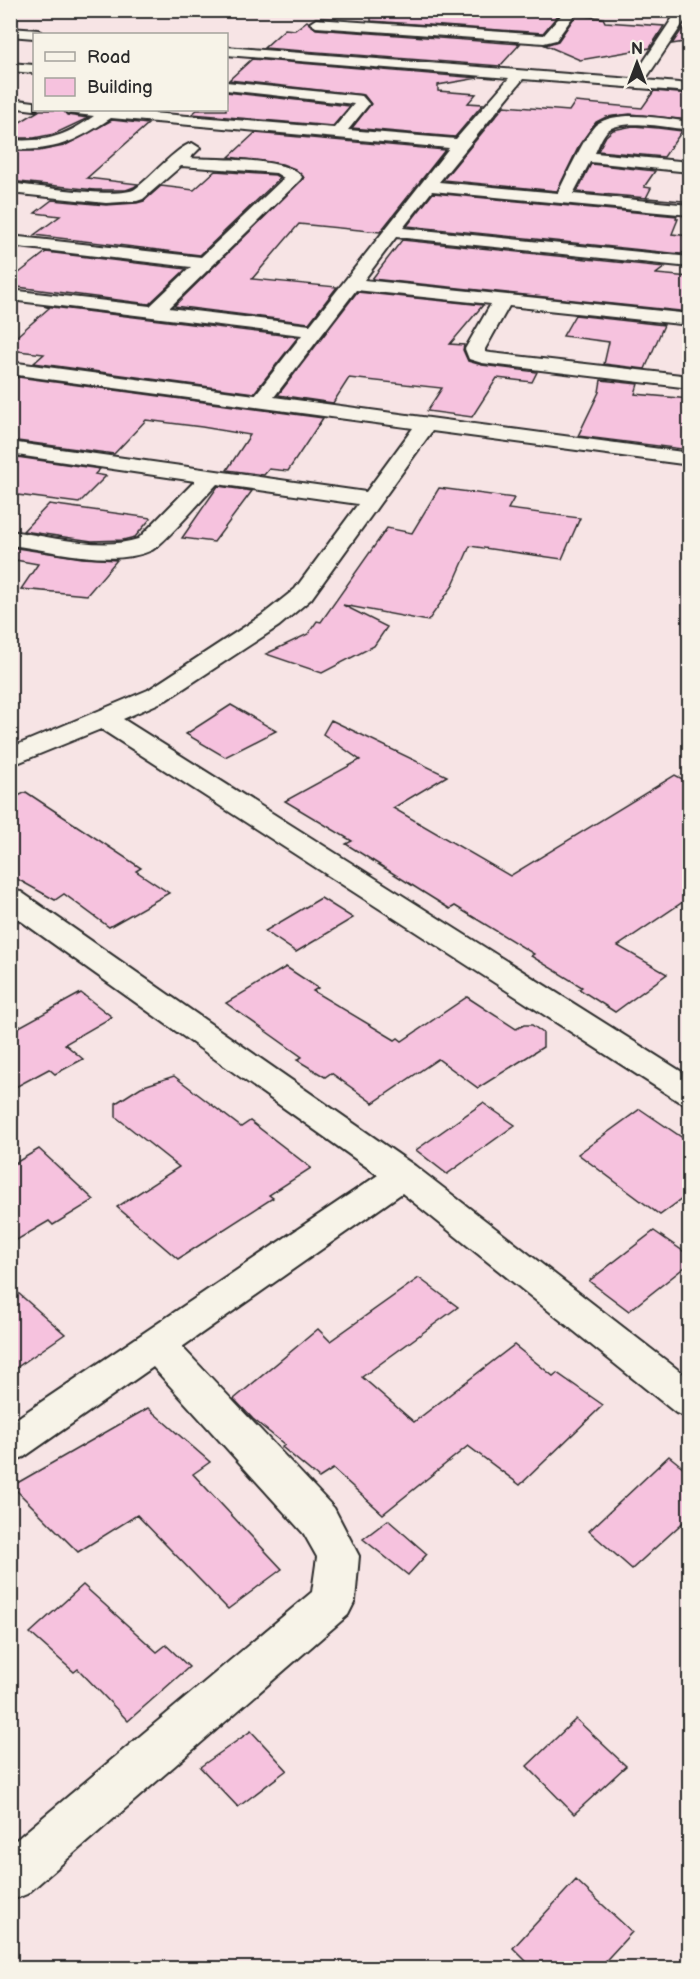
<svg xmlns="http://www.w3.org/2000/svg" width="700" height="1979" font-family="'Balsamiq Sans',sans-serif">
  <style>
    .building { fill: #f6c2de; stroke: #2b2b2b; stroke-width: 1.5 }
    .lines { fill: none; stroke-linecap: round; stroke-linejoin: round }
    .street-casing { stroke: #2b2b2b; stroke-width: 4 }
    .street { fill: #f7f3e8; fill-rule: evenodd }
  </style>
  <rect width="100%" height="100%" fill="#f7e4e5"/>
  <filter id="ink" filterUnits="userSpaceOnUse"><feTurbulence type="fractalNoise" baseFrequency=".0167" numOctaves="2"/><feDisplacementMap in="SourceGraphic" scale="12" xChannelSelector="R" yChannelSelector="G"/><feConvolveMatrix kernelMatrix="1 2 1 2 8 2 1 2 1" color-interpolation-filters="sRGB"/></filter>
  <g filter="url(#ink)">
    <path class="building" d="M371 10H549L547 13 559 14 543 33 371 21Z
      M576 15 603 18 605 22 664 26 650 48 580 60 545 45 558 41Z
      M307 21 316 29 520 44 500 66 264 48 285 29 295 30Z
      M683 28H690V41L672 44Z
      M252 59 478 78 438 85V91L476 94 468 103 483 104 455 137 352 128 371 104 364 95 229 80Z
      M654 91 690 94V120L630 114 606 117 596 122 580 144 557 191 443 180 504 106 569 111 575 102 642 108Z
      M226 92 350 106 333 126 192 114 197 110H226Z
      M40 110H63L67 115 88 118 54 134 34 138H10V128Z
      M112 120 148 124 87 178 138 184 134 187 126 190H95L10 181V151H39L64 146Z
      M633 126 658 128 682 131 664 157 598 151 606 136 613 130Z
      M255 133 445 150 380 232 299 224 252 279 337 287 309 323 174 306 304 178 295 169 282 164 229 157Z
      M591 164 655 171 644 187 651 188 646 198 683 201 577 192Z
      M215 171 275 175 280 178 200 255 34 235 60 216 35 213 52 200 106 205 137 203 144 201 161 186 194 190Z
      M433 193 677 216 676 219H678L672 234 690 236V247L681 254 407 226Z
      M402 240 665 267 656 274 690 277V312L372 279Z
      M46 252 186 269 149 304 10 286V280Z
      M357 292 483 305 450 344 464 345 463 350 468 361 482 365 537 372 532 382 497 378 472 417 427 411 442 388 349 378 333 403 278 395Z
      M44 306 298 337 254 393 34 363 44 354 10 350V342L49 308Z
      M575 315 664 325 645 369 604 364 609 342 563 336Z
      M18 377 323 418 288 471 269 469 264 475 227 470 250 435 202 427 146 420 114 454 10 440V384Z
      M601 380 638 384 635 394 690 399V450L578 436 599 392Z
      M10 456 100 469 95 474 106 476 79 503 10 494Z
      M218 486 252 491 214 542 182 538Z
      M439 488 514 498 508 509 580 518 562 559 470 546 452 587 428 621 343 605 387 627 374 646 322 673 266 654 308 634 317 621 321 622 387 528 412 533Z
      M49 504 151 518 135 537 123 540 92 541 23 531Z
      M10 547 82 558 117 560 87 595 21 589 38 564 10 559Z
      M231 705 276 731 225 757 186 734Z
      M331 720 447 776 393 808 510 876 675 775 690 783V897L618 946 667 974 615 1012 579 989 582 987 531 956 534 954 455 906 450 909 346 844 352 841 285 801 360 760 323 734Z
      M26 792 141 868 136 871 169 893 109 927 64 894 55 900 10 875V800Z
      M321 898 353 918 296 952 265 931Z
      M286 967 318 988 313 991 395 1040 398 1038 402 1041 467 997 516 1029 524 1025H532L543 1033V1047L478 1088 438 1059 373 1103 331 1073 325 1077 297 1060 302 1057 226 1003Z
      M81 993 112 1017 65 1044 83 1059 55 1074 49 1069 10 1090V1032Z
      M174 1076 241 1127 250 1121 311 1168 269 1195 273 1198 178 1259 117 1207 179 1167 116 1117V1103L141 1087Z
      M483 1103 515 1125 447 1174 416 1150Z
      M640 1109 690 1143V1193L660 1215 578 1154Z
      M39 1149 94 1200 53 1225 49 1221 10 1244V1166Z
      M654 1231 690 1256V1263L629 1311 589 1281Z
      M419 1278 458 1307 362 1377 414 1422 514 1345 553 1376 557 1373 603 1405 520 1485 468 1446 383 1514 333 1469 319 1478 282 1447 285 1445 253 1419 234 1399 318 1329 330 1341Z
      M10 1286 65 1334 10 1372Z
      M148 1408 210 1462 193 1474 282 1569 228 1609 137 1515 78 1552 12 1486Z
      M669 1456 690 1473V1516L632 1569 589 1531Z
      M388 1520 427 1554 408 1575 363 1539Z
      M83 1585 157 1652 166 1645 189 1667 128 1721 78 1669 74 1672 30 1633Z
      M576 1719 626 1766 574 1814 527 1766Z
      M251 1731 287 1770 238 1807 200 1767Z
      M576 1880 632 1932 599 1968H533L513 1948Z"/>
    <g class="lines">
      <defs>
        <path id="street" d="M678 10H690V13L645 80 690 84V92L523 79 439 182 558 193C565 179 587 131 597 124 619 109 665 119 690 122V130C672 128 618 117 606 132 601 138 598 147 595 153L690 162V172L590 162 573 194 690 205V215L432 191 403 228 690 257V267L396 237 364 280 690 314V325L509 306 485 349V352L491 353 690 376V388L482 363 469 359 465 349 491 304 356 290 274 397 690 453V465L432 431 311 599 279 626 166 700 123 719 690 1077V1105L678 1101 101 729 10 766V748L148 690 261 616 295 589 358 504 217 484C204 497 165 543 152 550 114 568 52 550 10 545V531C48 536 102 551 138 539L195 481 10 454V442L366 492 413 428 10 374V362L255 395 302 335 10 300V290L150 306 191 267 10 246V236L201 257 284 178 276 173 181 166 143 199 137 201 106 203 10 193V183C32 186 121 199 135 189 151 178 175 148 192 143L200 148 190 158C216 160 286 157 302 177L300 180 169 308 310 325 449 148 111 118C75 142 54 152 10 149V140C47 142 64 137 94 116L67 113 65 110H116L334 128 354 104 226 90V82L362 96 369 104 348 130 456 139 509 78 226 55V47L632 79Z
          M568 11 572 12 574 15 572 18 556 40 544 43 316 27 310 23 316 19 544 35 564 12Z
          M10 28 38 30 44 34H34V38L10 36Z
          M10 63 34 65V73L10 71Z
          M10 99 34 102V110H37H34L10 107Z
          M10 890 21 892 415 1166 690 1379V1418L676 1413 402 1193 182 1347 334 1508 359 1556 355 1601 348 1615 27 1894 10 1901V1845L312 1592 317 1557 304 1534 153 1367 24 1457 10 1462V1423L378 1175 10 913Z"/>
      </defs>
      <use href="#street" class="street-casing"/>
      <use href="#street" class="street"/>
    </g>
  </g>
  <rect width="700" height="1979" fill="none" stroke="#f7f3e8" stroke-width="36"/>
  <rect x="18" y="18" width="664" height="1943" fill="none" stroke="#2b2b2b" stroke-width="2" filter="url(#ink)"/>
  <rect x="33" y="33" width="195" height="78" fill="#f7f3e8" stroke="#a5a39c" stroke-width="1.5"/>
  <rect x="45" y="52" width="30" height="9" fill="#f7f3e8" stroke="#a5a39c" stroke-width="1.5"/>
  <text x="87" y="63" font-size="18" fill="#2b2b2b">Road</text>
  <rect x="45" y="78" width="30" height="18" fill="#f6c2de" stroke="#a5a39c" stroke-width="1.5"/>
  <text x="87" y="93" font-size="18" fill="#2b2b2b">Building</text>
  <g transform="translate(637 63)" stroke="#f7f3e8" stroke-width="4.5" paint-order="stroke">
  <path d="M0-4.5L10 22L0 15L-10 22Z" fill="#2b2b2b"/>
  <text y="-9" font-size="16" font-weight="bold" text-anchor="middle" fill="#2b2b2b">N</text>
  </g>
</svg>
